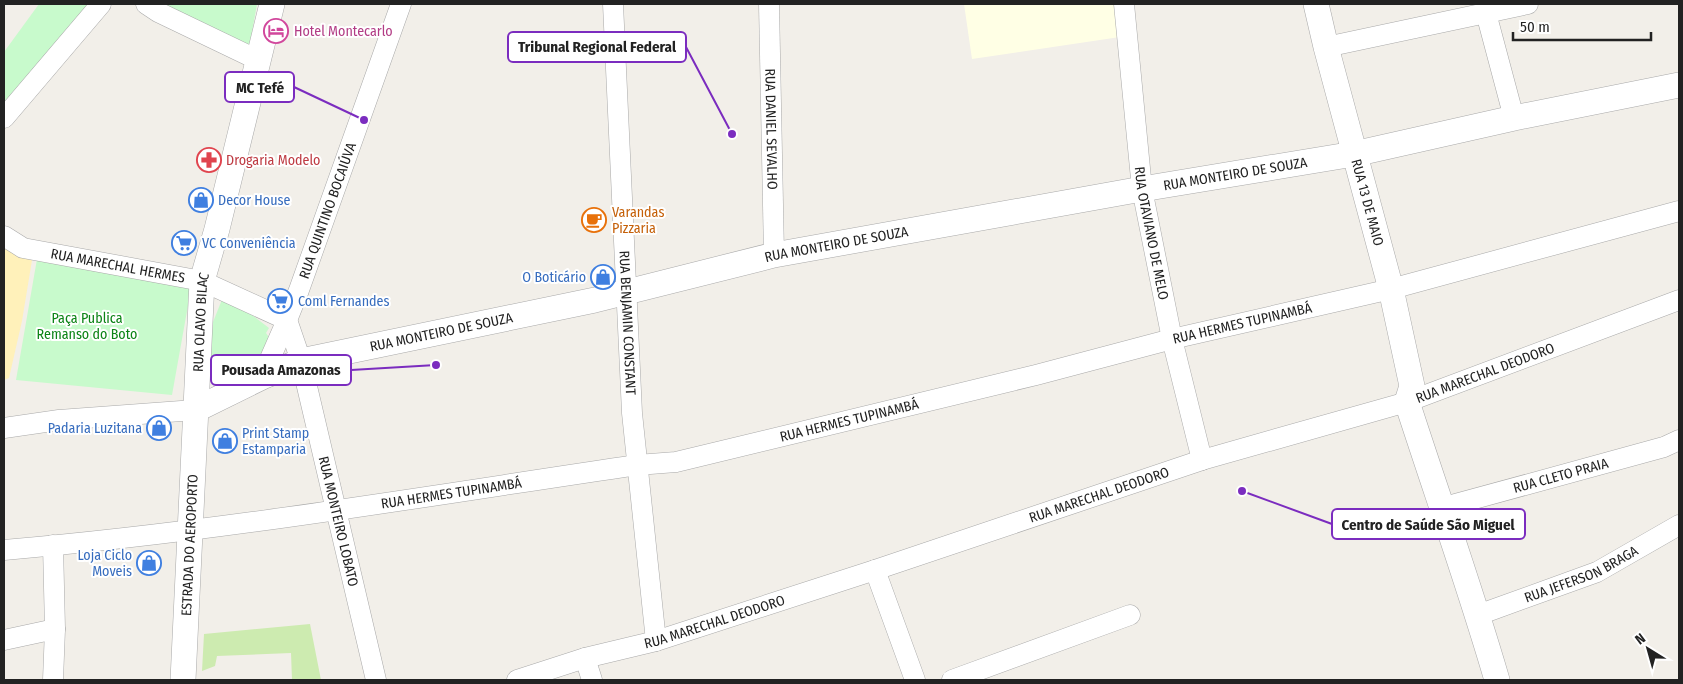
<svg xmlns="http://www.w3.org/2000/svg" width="1683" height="684" font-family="'Fira Sans Condensed',sans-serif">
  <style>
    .education { fill: #ffffe5 }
    .grass { fill: #cdebb0 }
    .sand { fill: #fff1ba }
    .park { fill: #c8facc }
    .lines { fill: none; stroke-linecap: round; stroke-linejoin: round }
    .minor-casing { stroke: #a9a9a9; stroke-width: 21 }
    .tertiary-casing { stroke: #a9a9a9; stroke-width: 26 }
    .minor { stroke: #fff; stroke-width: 20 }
    .tertiary { stroke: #fff; stroke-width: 25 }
    .labels { text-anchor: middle; stroke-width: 4; stroke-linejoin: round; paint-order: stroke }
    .hotel-label { font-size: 14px; fill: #b23c85; stroke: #fff; text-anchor: start }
    .street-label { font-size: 14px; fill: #222; stroke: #fff }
    .health-label { font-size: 14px; fill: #be3a42; stroke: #fff; text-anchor: start }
    .shop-label { font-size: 14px; fill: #366cbe; stroke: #fff; text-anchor: start }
    .food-label { font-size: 14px; fill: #c56008; stroke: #fff; text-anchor: start }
    .park-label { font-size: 14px; fill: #0c8416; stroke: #fff }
    .leader { fill: none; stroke: #7b2cbf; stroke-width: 2 }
    .callout-dot { fill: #7b2cbf; stroke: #fff; stroke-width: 2 }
    .callout { fill: #fff; stroke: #7b2cbf; stroke-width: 2 }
    .callout-label { font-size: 15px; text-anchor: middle; font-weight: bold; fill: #222 }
  </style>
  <rect width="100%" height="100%" fill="#f2efe9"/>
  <path class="education" d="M964 4H1115L1120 37 972 59Z"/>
  <path class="grass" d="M310 624 321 680H292L291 653 217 656 215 666 202 671 204 634Z"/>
  <path class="sand" d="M4 243 33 254 22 321 9 378 4 380Z"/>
  <path class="park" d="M39 4H94L4 116V52Z
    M156 4H257L249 49Z
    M37 259 192 283 172 395 16 380Z
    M223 297 243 308 269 328 266 333 271 340 249 373 220 387 211 373 210 342 213 322Z"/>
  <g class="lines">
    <defs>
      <g id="minor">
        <path d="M146 4 158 12 258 60"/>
        <path id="s1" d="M613 4 632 413 656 641"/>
        <path id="s2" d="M769 4 774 255"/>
        <path id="s3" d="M1124 4 1142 189 1172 339 1202 460"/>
        <path d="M1486 13 1514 118"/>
        <path d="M1326 47 1528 4"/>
        <path d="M4 118 101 4"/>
        <path id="s4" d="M4 236 23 248 202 281 287 320"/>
        <path id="s5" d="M287 320 301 361 376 680"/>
        <path id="s6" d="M262 377 287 320 299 290 401 4"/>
        <path d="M4 428 59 420 195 410"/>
        <path id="s7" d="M1441 508 1664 447 1679 440"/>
        <path d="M53 545 55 629 53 680"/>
        <path id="s8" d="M4 550C216 532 427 496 637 465L676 462 1036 375 1172 339 1391 289 1679 211"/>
        <path d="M875 570 915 680"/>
        <path id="s9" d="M1478 615 1597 572 1679 525"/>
        <path d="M4 640 55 629"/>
        <path d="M585 658 592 680"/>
        <path id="s10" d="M517 680 585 658 656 641 875 570 1202 460 1407 402 1679 300"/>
        <path d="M952 680 1130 615"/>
      </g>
      <g id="tertiary">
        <path id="s11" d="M1316 4 1326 47 1391 289 1412 386 1407 402C1437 495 1470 587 1497 680"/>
        <path id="s12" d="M195 410 262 377 301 361 595 300 774 255 1142 189 1354 154 1514 118 1679 85"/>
        <path id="s13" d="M183 680 202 281 217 229 272 4"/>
      </g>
    </defs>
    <use href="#minor" class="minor-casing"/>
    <use href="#tertiary" class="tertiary-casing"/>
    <use href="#minor" class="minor"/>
    <use href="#tertiary" class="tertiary"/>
  </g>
  <defs>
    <symbol id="hotel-ring" viewBox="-11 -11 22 22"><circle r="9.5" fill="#fff" stroke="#d1479c" stroke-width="1.5"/><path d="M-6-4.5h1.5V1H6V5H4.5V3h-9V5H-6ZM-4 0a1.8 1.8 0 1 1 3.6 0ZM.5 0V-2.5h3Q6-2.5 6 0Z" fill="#d1479c"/></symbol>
    <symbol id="pharmacy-ring" viewBox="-11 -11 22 22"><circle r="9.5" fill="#fff" stroke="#e0444e" stroke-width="1.5"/><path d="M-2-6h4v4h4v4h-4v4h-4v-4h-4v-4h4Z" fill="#e0444e"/></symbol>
    <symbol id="shop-ring" viewBox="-11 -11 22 22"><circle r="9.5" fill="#fff" stroke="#3f7fe0" stroke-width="1.5"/><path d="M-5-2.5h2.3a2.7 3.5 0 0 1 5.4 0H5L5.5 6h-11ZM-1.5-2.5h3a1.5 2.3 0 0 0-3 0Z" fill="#3f7fe0"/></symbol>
    <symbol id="cafe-ring" viewBox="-11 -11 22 22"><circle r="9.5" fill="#fff" stroke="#e8710a" stroke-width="1.5"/><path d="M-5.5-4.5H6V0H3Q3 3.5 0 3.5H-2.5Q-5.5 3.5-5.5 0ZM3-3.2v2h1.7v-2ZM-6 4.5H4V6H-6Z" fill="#e8710a"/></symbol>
    <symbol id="supermarket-ring" viewBox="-11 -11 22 22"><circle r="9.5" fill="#fff" stroke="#3f7fe0" stroke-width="1.5"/><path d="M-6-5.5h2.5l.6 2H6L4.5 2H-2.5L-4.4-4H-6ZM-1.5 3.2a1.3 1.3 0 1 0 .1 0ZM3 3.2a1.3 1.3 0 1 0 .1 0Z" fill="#3f7fe0"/></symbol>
  </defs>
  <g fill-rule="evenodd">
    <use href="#hotel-ring" x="262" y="17" width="28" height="28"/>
    <use href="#pharmacy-ring" x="195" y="146" width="28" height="28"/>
    <use href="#shop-ring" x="187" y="186" width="28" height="28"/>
    <use href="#cafe-ring" x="580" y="206" width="28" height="28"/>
    <use href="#supermarket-ring" x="170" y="229" width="28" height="28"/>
    <use href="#shop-ring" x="589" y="263" width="28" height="28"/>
    <use href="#supermarket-ring" x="266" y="287" width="28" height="28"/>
    <use href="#shop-ring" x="145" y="414" width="28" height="28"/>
    <use href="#shop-ring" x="211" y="427" width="28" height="28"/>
    <use href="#shop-ring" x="135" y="549" width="28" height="28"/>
  </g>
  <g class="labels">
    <g class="hotel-label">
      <text x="294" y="36">Hotel Montecarlo</text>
    </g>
    <g class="street-label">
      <text dy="5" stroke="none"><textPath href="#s2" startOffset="125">RUA DANIEL SEVALHO</textPath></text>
      <text dy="5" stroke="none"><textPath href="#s12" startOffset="1070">RUA MONTEIRO DE SOUZA</textPath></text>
      <text dy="5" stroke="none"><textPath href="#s11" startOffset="205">RUA 13 DE MAIO</textPath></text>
      <text dy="5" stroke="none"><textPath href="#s6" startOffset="179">RUA QUINTINO BOCAIÚVA</textPath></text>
      <text dy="5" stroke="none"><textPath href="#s3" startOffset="231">RUA OTAVIANO DE MELO</textPath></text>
      <text dy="5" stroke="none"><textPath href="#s12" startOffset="665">RUA MONTEIRO DE SOUZA</textPath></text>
      <text dy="5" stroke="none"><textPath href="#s4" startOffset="119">RUA MARECHAL HERMES</textPath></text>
      <text dy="5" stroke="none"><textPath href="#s13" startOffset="358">RUA OLAVO BILAC</textPath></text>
      <text dy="5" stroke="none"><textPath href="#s1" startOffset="319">RUA BENJAMIN CONSTANT</textPath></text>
      <text dy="5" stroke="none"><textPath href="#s8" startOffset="1261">RUA HERMES TUPINAMBÁ</textPath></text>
      <text dy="5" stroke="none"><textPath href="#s12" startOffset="260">RUA MONTEIRO DE SOUZA</textPath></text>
      <text dy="5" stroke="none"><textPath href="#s10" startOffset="1016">RUA MARECHAL DEODORO</textPath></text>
      <text dy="5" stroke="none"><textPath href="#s8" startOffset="856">RUA HERMES TUPINAMBÁ</textPath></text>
      <text dy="5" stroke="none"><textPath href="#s7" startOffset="124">RUA CLETO PRAIA</textPath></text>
      <text dy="5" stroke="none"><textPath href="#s8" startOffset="451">RUA HERMES TUPINAMBÁ</textPath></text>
      <text dy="5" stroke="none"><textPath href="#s10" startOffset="611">RUA MARECHAL DEODORO</textPath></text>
      <text dy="5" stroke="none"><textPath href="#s5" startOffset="208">RUA MONTEIRO LOBATO</textPath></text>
      <text dy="5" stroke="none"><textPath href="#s13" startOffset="135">ESTRADA DO AEROPORTO</textPath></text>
      <text dy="5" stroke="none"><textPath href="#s9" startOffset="111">RUA JEFERSON BRAGA</textPath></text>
      <text dy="5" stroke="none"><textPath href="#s10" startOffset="206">RUA MARECHAL DEODORO</textPath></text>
    </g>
    <g class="health-label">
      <text x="226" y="165">Drogaria Modelo</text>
    </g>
    <g class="shop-label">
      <text x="218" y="205">Decor House</text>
      <text x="202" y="248">VC Conveniência</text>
      <text x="586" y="282" text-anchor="end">O Boticário</text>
      <text x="298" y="306">Coml Fernandes</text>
      <text x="142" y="433" text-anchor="end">Padaria Luzitana</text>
      <text x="242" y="438">Print Stamp<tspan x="242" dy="16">Estamparia</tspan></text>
      <text x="132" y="560" text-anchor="end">Loja Ciclo<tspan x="132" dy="16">Moveis</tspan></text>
    </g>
    <g class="food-label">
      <text x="612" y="217">Varandas<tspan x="612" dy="16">Pizzaria</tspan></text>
    </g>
    <g class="park-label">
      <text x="87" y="323">Paça Publica<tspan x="87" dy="16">Remanso do Boto</tspan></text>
    </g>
  </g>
  <path class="leader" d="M732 134L686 47M364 120L294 87M436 365L351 370M1242 491L1332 524"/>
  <g class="callout-dot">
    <circle cx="732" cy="134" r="5"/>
    <circle cx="364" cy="120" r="5"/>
    <circle cx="436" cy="365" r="5"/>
    <circle cx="1242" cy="491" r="5"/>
  </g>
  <g class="callout">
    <rect x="508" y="32" width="178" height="30" rx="5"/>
    <rect x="225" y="72" width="69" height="30" rx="5"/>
    <rect x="211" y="355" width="140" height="30" rx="5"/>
    <rect x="1332" y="509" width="193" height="30" rx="5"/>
  </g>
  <g class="callout-label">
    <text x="597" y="52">Tribunal Regional Federal</text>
    <text x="260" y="93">MC Tefé</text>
    <text x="281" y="375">Pousada Amazonas</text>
    <text x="1428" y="530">Centro de Saúde São Miguel</text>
  </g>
  <rect width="1683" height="684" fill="none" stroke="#222222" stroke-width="10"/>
  <g transform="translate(1648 649) rotate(323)" stroke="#ffffff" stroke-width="4" paint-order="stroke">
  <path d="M0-4L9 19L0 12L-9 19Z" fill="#222222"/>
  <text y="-8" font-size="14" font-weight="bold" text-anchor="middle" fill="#222222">N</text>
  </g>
  <path d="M1513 32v8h138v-8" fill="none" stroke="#222222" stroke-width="2.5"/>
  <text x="1520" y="32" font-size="15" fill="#222222" stroke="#ffffff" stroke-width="4" paint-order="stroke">50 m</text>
</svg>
